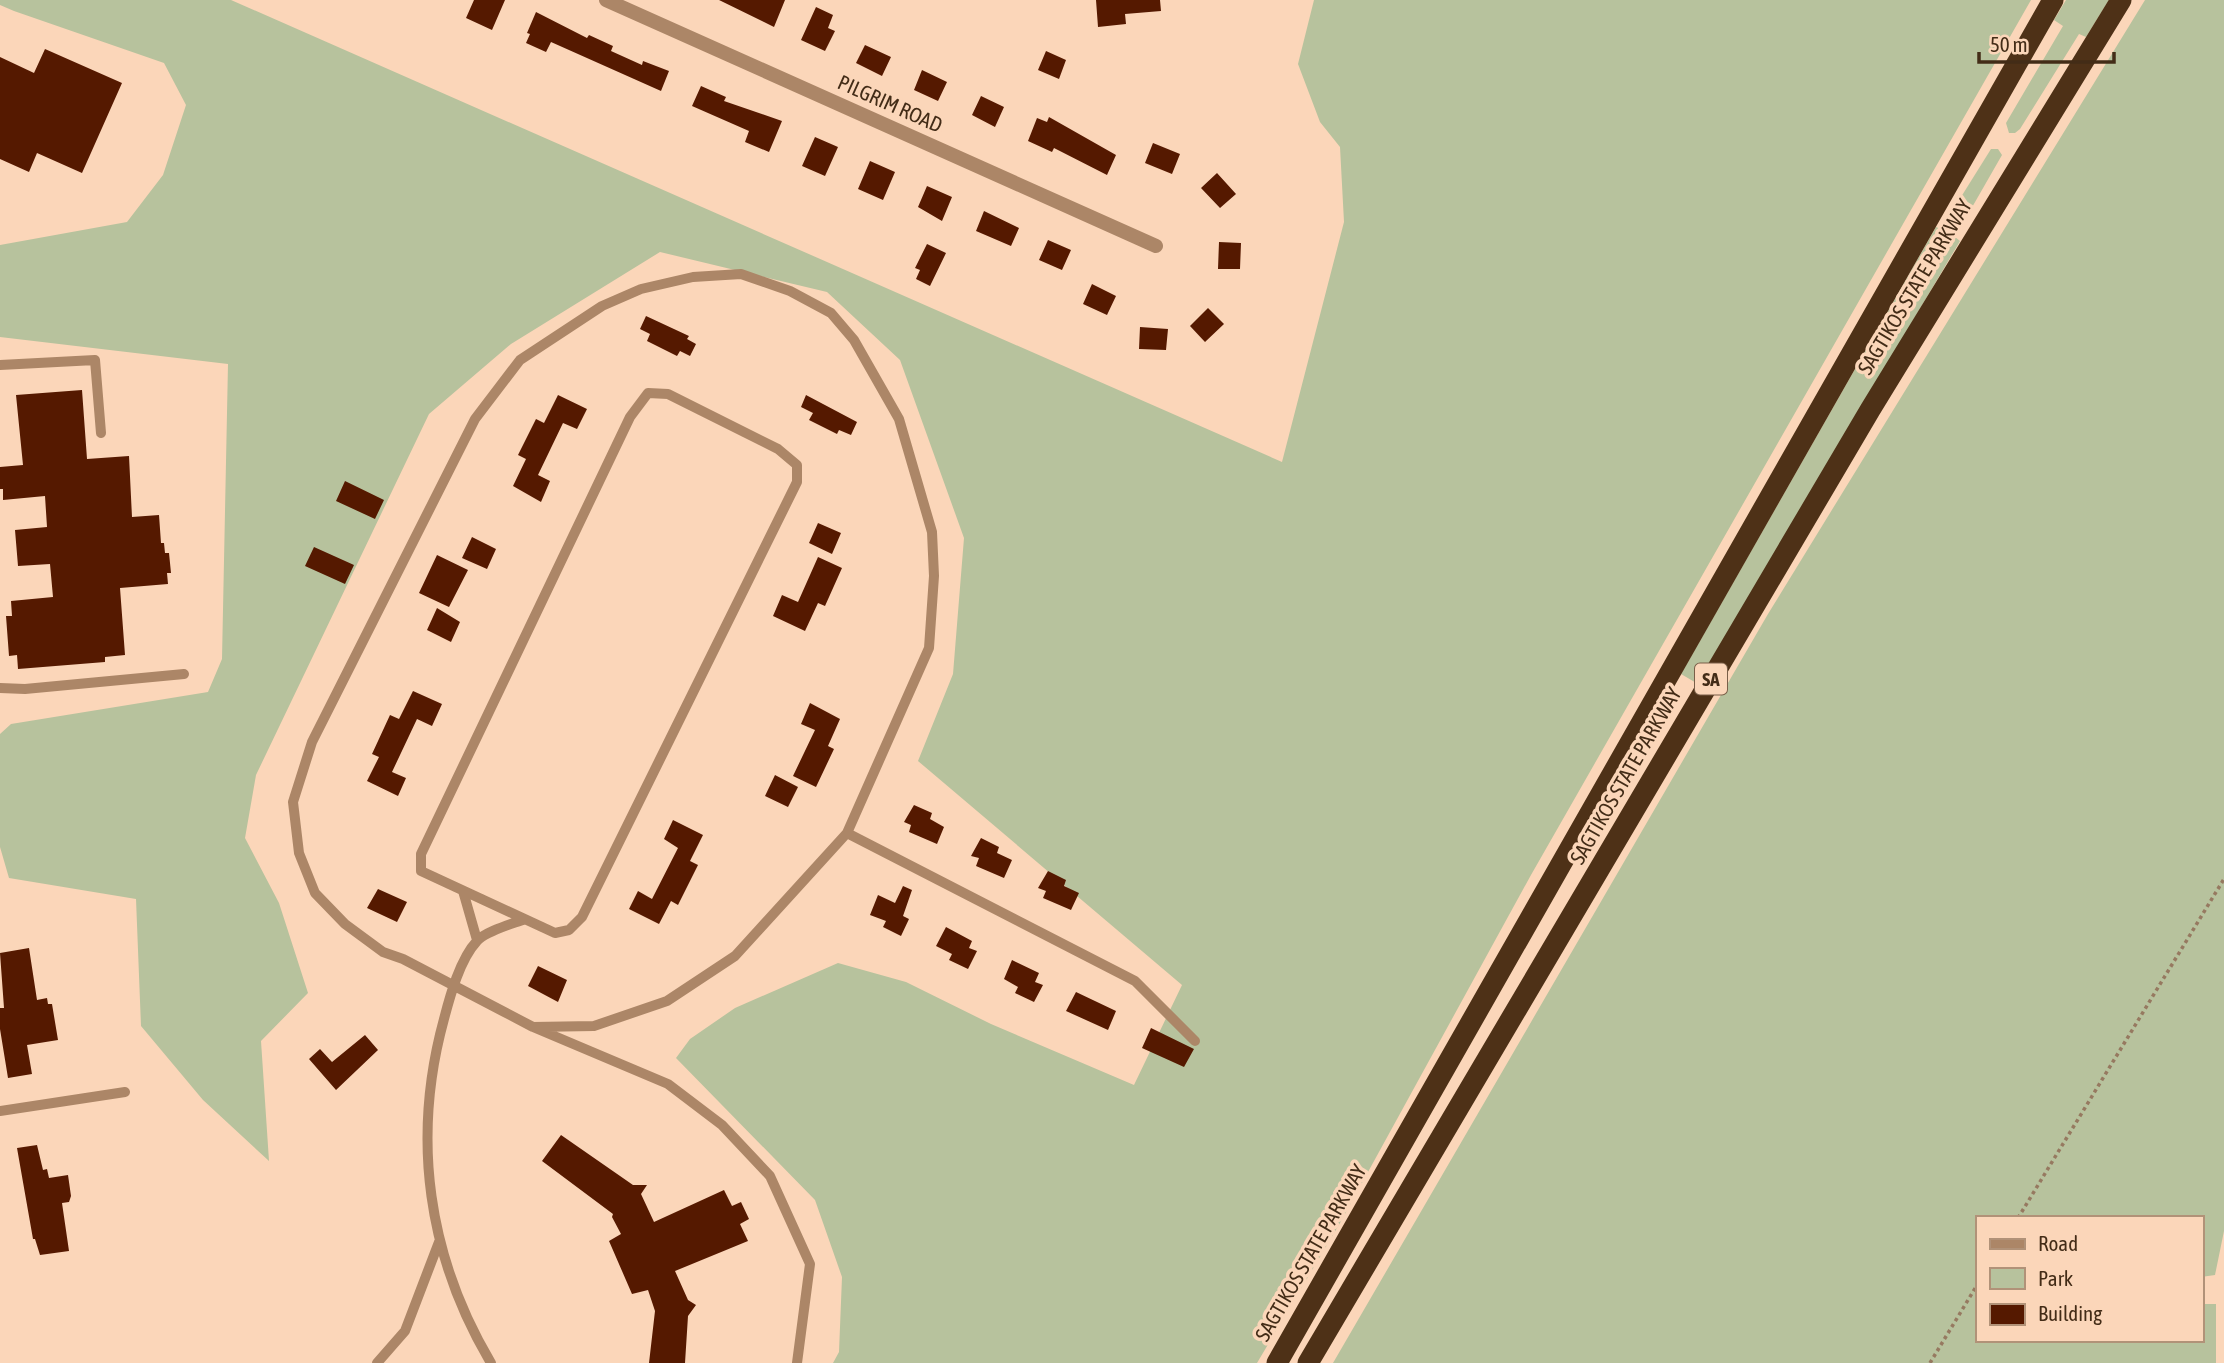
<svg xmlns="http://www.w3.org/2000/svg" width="2224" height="1363" font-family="'Asap Condensed',sans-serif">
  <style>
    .green { fill: #b7c29d }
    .building { fill: #551900 }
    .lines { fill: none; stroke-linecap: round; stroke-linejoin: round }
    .path { stroke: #967960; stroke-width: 3.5; stroke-dasharray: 3.5 3.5; stroke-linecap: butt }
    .service { stroke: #ac8667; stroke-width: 10 }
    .minor { stroke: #ac8667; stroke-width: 14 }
    .motorway { stroke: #4e3117; stroke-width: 21 }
    .labels { text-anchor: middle; stroke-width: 7; stroke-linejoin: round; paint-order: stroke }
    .shield { fill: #fbd6b9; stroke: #7a5f48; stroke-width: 2 }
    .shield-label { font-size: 19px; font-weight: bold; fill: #432c17 }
    .street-label { font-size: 21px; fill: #432c17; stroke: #fbd6b9 }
  </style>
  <rect width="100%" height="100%" fill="#fbd6b9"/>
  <path class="green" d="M0 0H231L1282 462 1344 222 1340 147 1320 122 1298 64 1314 0H2031L1531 875 1340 1223 1257 1363H833L839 1352 842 1277 815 1200 676 1058 690 1039 735 1008 838 963 906 982 991 1024 1134 1085 1182 985 918 761 953 674 964 538 900 360 827 292 660 252 511 344 429 414 256 775 245 838 279 903 308 993 261 1041 269 1161 203 1100 141 1026 136 899 9 878 0 847V734L11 724 208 692 222 659 228 364 0 337V245L127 222 163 175 186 105 164 63 14 11 0 5Z
    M2066 0H2109L2086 37 2079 34 2020 129 2015 133H2009L2006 123 2063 26 2054 20Z
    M2145 0H2224V1231L2215 1275 2201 1277V1218H1977V1340H2201V1304H2216V1363H1333L1768 614Z
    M1991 149H1998L2002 155 1955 237 1960 241 1698 684 1681 674 1936 227 1941 229Z"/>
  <path class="building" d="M474 0H505L492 30 466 18Z
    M719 0H785L774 27Z
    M1096 0H1160L1161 11 1125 14 1126 24 1098 27Z
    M816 7 833 15 828 28 835 31 825 51 801 40Z
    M536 12 587 38 589 35 613 46 611 51 642 65 643 61 669 71 661 91 560 46 551 42 546 52 526 43 530 34 527 33Z
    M865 45 891 57 882 76 856 63Z
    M45 49 122 83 82 173 37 153 29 172 0 159V57L34 73Z
    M1046 51 1066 60 1059 79 1038 70Z
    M922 70 947 82 938 101 914 90Z
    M701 86 726 97 724 101 782 121 769 152 745 142 749 131 692 106Z
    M981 96 1004 107 995 127 972 115Z
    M1049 117 1116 155 1107 175 1054 148 1052 152 1028 141 1037 118 1047 122Z
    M815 137 838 147 825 176 802 166Z
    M1153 143 1180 154 1172 174 1145 163Z
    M870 161 895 172 883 200 858 189Z
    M1217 173 1236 194 1220 208 1201 188Z
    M927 186 952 197 942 221 918 207Z
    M984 211 1019 228 1011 246 976 231Z
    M1048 240 1071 250 1062 270 1039 260Z
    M1219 242 1241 243 1240 269H1218Z
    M927 244 946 253 930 286 916 279 920 270 915 268Z
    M1092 284 1116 296 1107 315 1083 304Z
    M1208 308 1224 324 1205 342 1190 326Z
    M646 316 689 336 687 339 696 344 690 356 680 351 677 356 647 341 650 334 640 329Z
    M1140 327 1168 329 1166 350 1139 349Z
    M82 390 87 459 129 456 132 517 159 515 161 543H164L165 553H169L171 573H167L168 584 120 588 125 655 105 657V662L18 669 17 655 9 656 6 616H12L11 601 53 597 50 564 18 566 15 530 47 527 45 496 3 500V489H0V467L23 465 16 395Z
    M558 395 587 409 577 429 563 423 538 475 550 481 541 502 513 486 526 459 518 455 536 419 544 423Z
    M806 395 857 422 851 435 839 430 837 434 809 420 813 413 801 407Z
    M345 481 384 500 375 519 336 501Z
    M818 523 841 533 832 554 809 543Z
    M472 537 496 549 487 569 462 558Z
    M314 547 354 565 345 584 305 566Z
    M437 555 468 570 449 607 419 593Z
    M818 557 842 568 825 606 818 603 805 631 773 616 782 595 798 602Z
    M437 608 460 622 451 642 427 630Z
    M413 691 442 704 432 726 417 719 392 772 406 778 398 796 367 781 379 757 372 754 390 715 399 719Z
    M810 703 840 719 828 746 834 749 816 787 793 776 815 730 801 724Z
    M775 775 798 787 788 807 765 796Z
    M914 805 932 813 930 819 944 827 937 844 909 832 911 825 904 822Z
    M673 820 703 835 690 861 698 865 678 905 671 901 659 924 629 909 638 891 652 899 678 848 664 839Z
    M981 838 999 847 997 853 1012 860 1004 878 976 866 979 858 971 856Z
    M1048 871 1066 880 1064 886 1079 893 1071 910 1043 898 1046 891 1038 888Z
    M903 886 912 890 903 916 909 919 901 936 883 927 886 921 870 915 878 895 895 903Z
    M378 889 407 902 397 922 367 908Z
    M946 927 972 941 969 948 977 951 968 969 949 960 952 954 936 946Z
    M29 948 37 1000 47 998 48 1004H52L58 1040 27 1045 32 1074 8 1078 0 1029V1008H4L0 953Z
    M1012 960 1039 973 1035 982 1043 985 1034 1002 1015 993 1018 987 1004 979Z
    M538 966 567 980 558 1002 528 986Z
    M1076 992 1116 1011 1108 1030 1066 1011Z
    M1151 1028 1194 1049 1184 1067 1142 1048Z
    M365 1035 378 1050 336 1090 309 1059 320 1049 332 1062Z
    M561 1135 633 1185H647L641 1194 654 1222 724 1190 732 1206 741 1202 749 1219 740 1224 748 1241 675 1271 688 1300 696 1305 688 1316 685 1363H649L655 1311 648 1290 632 1294 609 1241 621 1234 612 1217 613 1214 542 1161Z
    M37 1145 43 1170 47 1169 49 1178 68 1175 71 1196 69 1202 62 1203 69 1251 40 1255 35 1239H33L17 1148Z"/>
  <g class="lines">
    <path class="path" d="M2018 1218 2224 879
      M1930 1363 1977 1285"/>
    <path class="service" d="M0 365 95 360 101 433
      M648 393 668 394 778 449 797 465V482L582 917 569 930 555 933 421 871V854L630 417Z
      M0 688 25 689 184 674
      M847 833 1135 981 1195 1041
      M463 891 477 940
      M533 1027 594 1026 667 1001 735 956 847 833 929 648 934 576 932 532 899 419 854 340 831 313 790 291 741 274 693 277 641 289 602 306 520 360 475 419 312 742 293 802 299 853 315 893 345 924 383 952 403 959 533 1027 668 1084 722 1125 770 1176 810 1264 797 1363
      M0 1111 125 1092
      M377 1363 405 1331 439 1242
      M491 1363C428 1257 411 1139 444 1019 450 996 460 959 477 941 486 931 512 924 525 919"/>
    <path class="minor" d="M606 0 1156 246"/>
    <path class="motorway" d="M1277 1363 2053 0
      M1308 1363 1870 410 2121 0"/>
  </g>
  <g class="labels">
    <rect class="shield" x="1695" y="663.5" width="32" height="31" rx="5"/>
    <g class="shield-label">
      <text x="1711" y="686">SA</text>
    </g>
    <g class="street-label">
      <text transform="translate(890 104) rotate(24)" y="7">PILGRIM ROAD</text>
      <text transform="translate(1915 287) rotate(-59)" y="7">SAGTIKOS STATE PARKWAY</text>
      <text transform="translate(1626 776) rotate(-60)" y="7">SAGTIKOS STATE PARKWAY</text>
      <text transform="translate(1311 1253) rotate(-60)" y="7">SAGTIKOS STATE PARKWAY</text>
    </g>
  </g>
  <rect x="1976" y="1216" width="228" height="126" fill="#fbd6b9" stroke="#b19278" stroke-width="2"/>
  <rect x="1990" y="1239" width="35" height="10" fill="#ac8667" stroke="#b19278" stroke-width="2"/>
  <text x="2038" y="1251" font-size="21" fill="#432c17">Road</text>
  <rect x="1990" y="1268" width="35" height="21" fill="#b7c29d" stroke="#b19278" stroke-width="2"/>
  <text x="2038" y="1286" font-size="21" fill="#432c17">Park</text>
  <rect x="1990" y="1304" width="35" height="21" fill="#551900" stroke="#b19278" stroke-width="2"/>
  <text x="2038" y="1321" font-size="21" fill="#432c17">Building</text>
  <path d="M1979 52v10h135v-10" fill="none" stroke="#432c17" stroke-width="3.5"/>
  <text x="1990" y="52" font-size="21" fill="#432c17" stroke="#fbd6b9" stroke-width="5" paint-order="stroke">50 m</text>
</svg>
